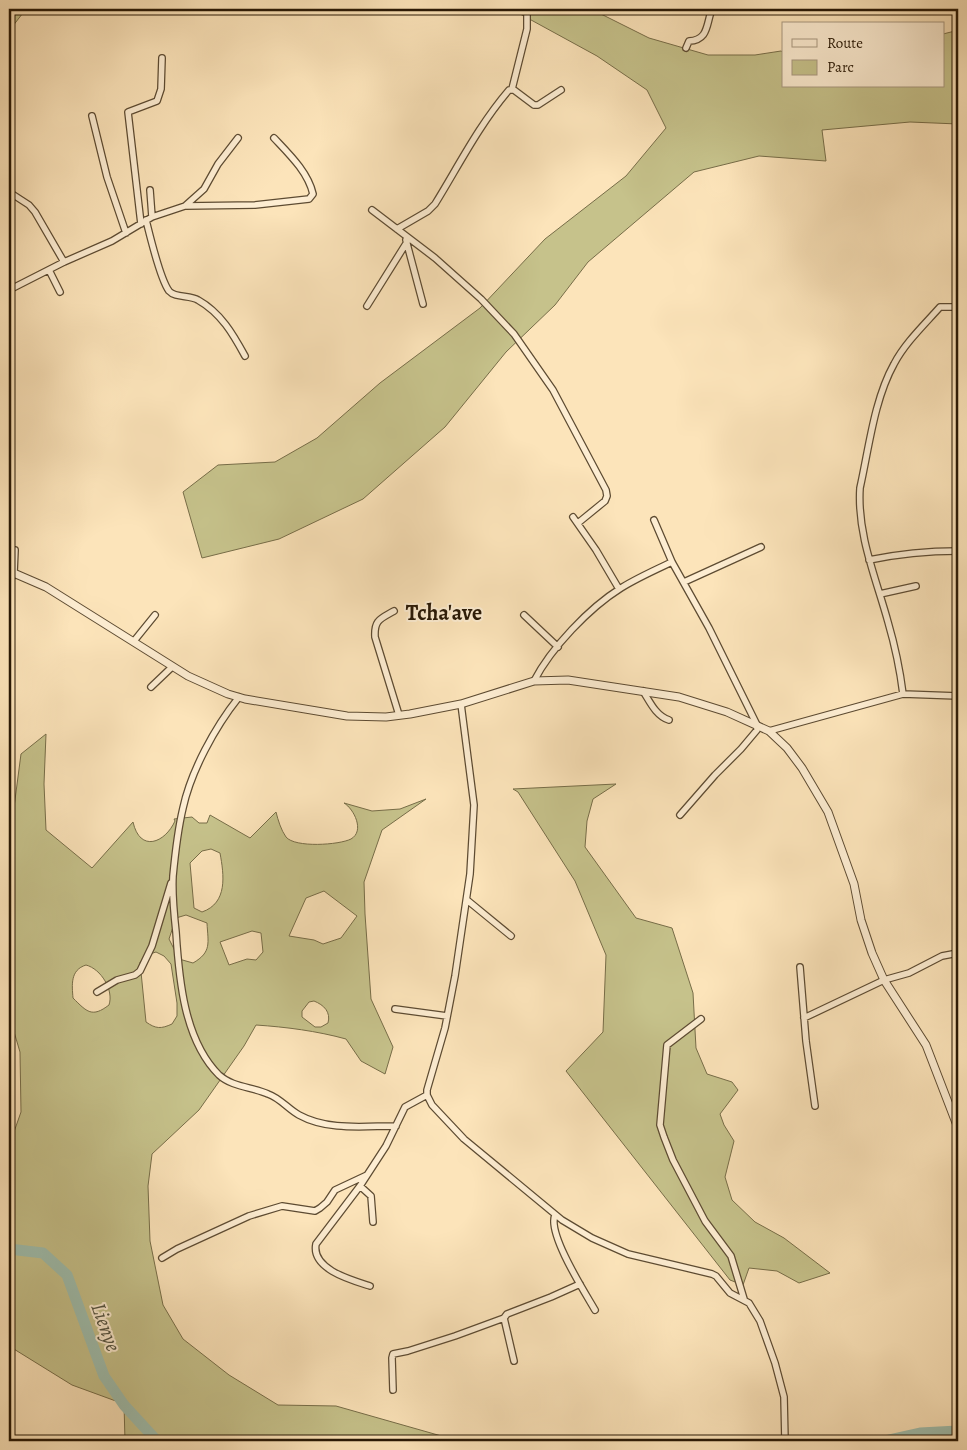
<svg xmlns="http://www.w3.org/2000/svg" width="967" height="1450" font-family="Alegreya,serif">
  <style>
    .green { fill: #c6c28b; stroke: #776d48; fill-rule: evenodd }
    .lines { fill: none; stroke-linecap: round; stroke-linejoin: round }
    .river { stroke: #9fbfaf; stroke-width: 11 }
    .minor-casing { stroke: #5d4b32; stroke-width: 8 }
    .tertiary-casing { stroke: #5d4b32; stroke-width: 9 }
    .minor { stroke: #fdedd2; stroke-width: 5.5 }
    .tertiary { stroke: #fdedd2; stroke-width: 7 }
    .labels { text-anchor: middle; stroke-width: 4; stroke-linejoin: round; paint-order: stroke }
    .water-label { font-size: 21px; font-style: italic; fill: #525240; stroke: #fdedd2 }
    .quarter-label { font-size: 22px; font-weight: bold; fill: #281805; stroke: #fdedd2 }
  </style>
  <rect width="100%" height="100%" fill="#fce4ba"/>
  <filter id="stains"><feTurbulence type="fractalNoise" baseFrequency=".004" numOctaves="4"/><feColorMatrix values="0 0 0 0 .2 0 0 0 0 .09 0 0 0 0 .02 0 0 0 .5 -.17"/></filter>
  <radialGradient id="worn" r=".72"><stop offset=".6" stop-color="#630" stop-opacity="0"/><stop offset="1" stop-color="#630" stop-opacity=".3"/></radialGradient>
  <path class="green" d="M9 9H26L9 31Z
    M511 9H591L649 38 708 55H755L781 51 783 52V86H943V34L955 31 958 12V124L910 122 822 130 826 161 759 156 694 172 588 262 555 305 506 352 445 427 363 499 279 539 202 558 183 492 218 465 275 462 317 438 380 383 480 308 545 239 626 176 666 128 647 90 597 56Z
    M46 734 44 784 46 830 92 868 133 822C140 853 165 843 175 821L174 819 192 817 199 823H207L210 815 250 838 276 812C278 820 281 830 286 837 295 848 339 845 351 839 365 831 354 809 344 803L372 811 400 809 426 799 382 830 364 882 365 914 371 999 393 1047 385 1074 361 1061 346 1039C317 1031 286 1027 256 1025L244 1046 199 1110 152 1154 148 1186 150 1241 163 1305 183 1339 229 1375 278 1405 336 1406 459 1441H125L124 1404 72 1385 9 1346V1146L21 1112 20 1052 9 1015V824L13 815 21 754ZM211 849 220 853C224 875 228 903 202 912L194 908 190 863 202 851ZM324 891 357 916 341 938 323 944 314 940 289 936 306 898ZM186 915 207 923C208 943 212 952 193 963L179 959 169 939 176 918ZM252 931 261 933 263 952 256 960 247 959 229 965 220 942ZM156 952 164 956 171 964 177 1003V1016L172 1024C161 1029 156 1029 146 1022L140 962 147 955ZM86 965C101 969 114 990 109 1005 92 1018 87 1012 73 998 72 985 70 970 86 965ZM314 1001C324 1005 331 1012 328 1023L321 1027H315L302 1017V1011L309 1002Z
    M616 784 593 799 587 821 585 847 636 918 672 928 693 993 696 1048 707 1074 732 1082 738 1090 720 1114 724 1125 734 1141 725 1177 732 1200 755 1222 784 1238 830 1273 799 1283 777 1271 749 1268 743 1285 730 1280 566 1071 603 1032 606 955 575 881 518 792 513 789Z"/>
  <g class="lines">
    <path class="river" d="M9 1249 43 1253 67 1275 104 1376 124 1405 157 1441
      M884 1441 920 1433 958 1431"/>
    <defs>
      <path id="minor" d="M686 48 689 41C709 40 706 24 712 9
        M512 89 527 29V9
        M92 116 107 177 126 233
        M150 190 152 217
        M9 192 29 205 35 212 64 262
        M185 206 255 205 309 199 313 194C308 172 289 154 274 138
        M372 210 435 258 481 299 514 334 553 390 606 490 607 496 605 501 578 523
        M146 220C150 236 160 279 169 291 175 298 190 295 198 300 221 313 233 334 245 356
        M141 224 128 112 157 101 161 89 162 58
        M397 229 428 211 435 204C459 165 479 125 509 90H514L534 105H538L561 90
        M406 240 423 304
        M49 270 60 292
        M9 290 64 262 112 241 152 217 185 206 204 189 218 164 238 138
        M367 306 407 242
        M573 517 596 550 619 589
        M654 520 672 562 709 628 757 725V730L741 749 715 775 680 815
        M869 560C898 554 928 551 958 551
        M684 582 761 547
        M9 583 14 573 15 550
        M880 594 916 586
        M394 611C380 619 374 620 375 637L399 715
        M524 615 558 647
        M134 641 155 615
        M534 681C551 648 589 608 621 588 637 578 655 570 672 562
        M151 687 172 667
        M643 691C650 702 656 716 669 720
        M903 694C900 670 895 646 888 622 876 578 857 535 860 488 869 448 874 400 894 364 905 343 924 325 940 307H958
        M239 697C215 727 191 771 183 808 178 829 175 855 173 876 172 894 174 914 176 932 179 979 184 1040 219 1075 232 1087 252 1087 268 1094 280 1098 288 1109 299 1115 328 1131 364 1126 396 1126
        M461 704 474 805 470 874 455 976 445 1028 427 1090V1095L432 1105 464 1139 562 1220 592 1238 628 1254 712 1274 716 1276 730 1293 749 1303 760 1321 775 1363 784 1397 785 1441
        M769 731 903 694 958 696
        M467 900 511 936
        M800 967 806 1041 815 1106
        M97 992 117 980 135 975 140 971 152 946 171 883
        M395 1009 447 1016
        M804 1018 884 980 909 973 942 956 958 953
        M701 1019 667 1045 660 1125 664 1137 673 1160 705 1221 731 1256 744 1299
        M951 1107 958 1103
        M360 1186 371 1196 373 1222
        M555 1215C547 1233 584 1291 595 1310
        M162 1258 177 1249 249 1216 282 1206 315 1211 320 1208 327 1202 335 1190 367 1175
        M370 1286C351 1280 311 1269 316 1244L360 1186 386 1146 405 1107 427 1095
        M514 1361 504 1318 507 1314 551 1297 580 1284
        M393 1390 392 1358 393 1354 408 1351 455 1336 504 1318"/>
      <path id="tertiary" d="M9 571 46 587 188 676 228 694 245 699 347 716 386 717 410 714 461 704 534 681 568 680 679 697 727 712 769 731 787 748 802 768 828 812 854 884 861 920 872 953 884 980 926 1045 958 1128"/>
    </defs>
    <use href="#minor" class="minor-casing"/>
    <use href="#tertiary" class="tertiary-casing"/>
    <use href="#minor" class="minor"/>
    <use href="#tertiary" class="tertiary"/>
  </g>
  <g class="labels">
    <g class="water-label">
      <text transform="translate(106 1327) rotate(70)" y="7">Lienye</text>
    </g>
    <g class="quarter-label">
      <text x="444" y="620">Tcha'ave</text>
    </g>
  </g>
  <rect width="967" height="1450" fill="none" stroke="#fce4ba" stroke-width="30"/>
  <rect x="10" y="10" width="947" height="1430" fill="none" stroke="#281805" stroke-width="2.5"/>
  <rect x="15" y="15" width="937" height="1420" fill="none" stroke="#281805"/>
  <rect x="782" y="22" width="162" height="65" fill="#fdedd2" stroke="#a89880"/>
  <rect x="792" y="39" width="25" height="8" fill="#fdedd2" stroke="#a89880"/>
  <text x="827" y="48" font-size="15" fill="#281805">Route</text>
  <rect x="792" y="60" width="25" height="15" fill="#c6c28b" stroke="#a89880"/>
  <text x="827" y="72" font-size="15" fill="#281805">Parc</text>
  <rect width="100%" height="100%" filter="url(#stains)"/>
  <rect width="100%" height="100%" fill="url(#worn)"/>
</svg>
